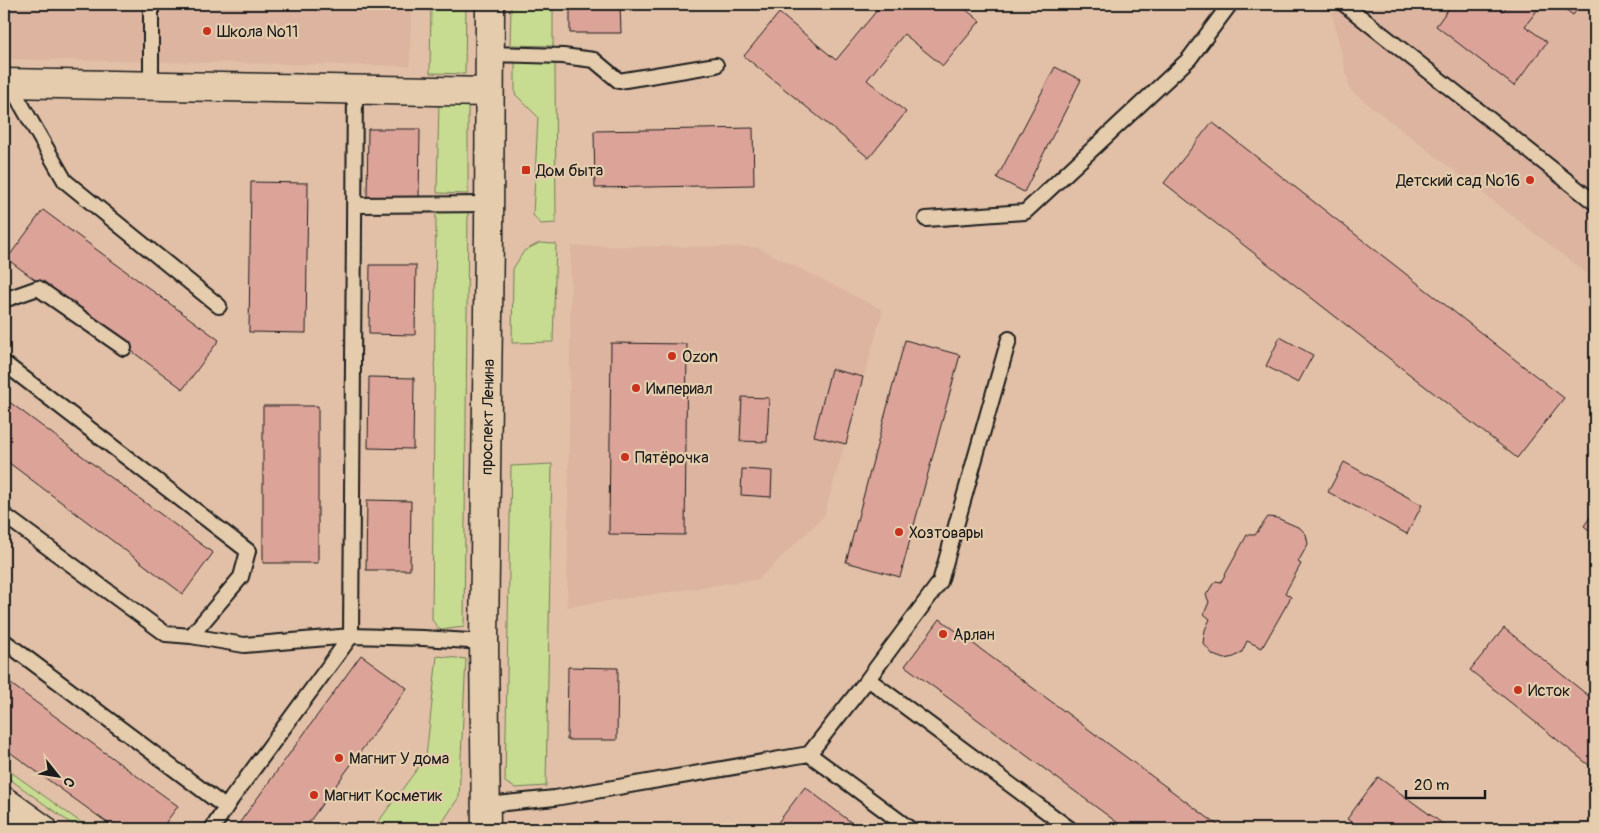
<svg xmlns="http://www.w3.org/2000/svg" width="1599" height="833" font-family="Pangolin,sans-serif">
  <style>
    .built { fill: #dcb4a0 }
    .green { fill: #c7db91; stroke: #727c56 }
    .building { fill: #dca399; stroke: #1c1c1c }
    .lines { fill: none; stroke-linecap: round; stroke-linejoin: round }
    .service-casing { stroke: #1c1c1c; stroke-width: 18 }
    .minor-casing { stroke: #1c1c1c; stroke-width: 31 }
    .tertiary-casing { stroke: #1c1c1c; stroke-width: 31 }
    .service { stroke: #e4ccad; stroke-width: 14 }
    .minor { stroke: #e4ccad; stroke-width: 28 }
    .tertiary { stroke: #e4ccad; stroke-width: 28 }
    .poi-dot { fill: #c8321e; stroke: #e4ccad; stroke-width: 2 }
    .labels { text-anchor: middle; stroke-width: 4.5; stroke-linejoin: round; paint-order: stroke }
    .poi-label { font-size: 16px; fill: #1c1c1c; stroke: #e4ccad; text-anchor: start }
    .street-label { font-size: 16px; fill: #1c1c1c; stroke: #e4ccad }
  </style>
  <rect width="100%" height="100%" fill="#e2c0a7"/>
  <filter id="ink" filterUnits="userSpaceOnUse"><feTurbulence type="fractalNoise" baseFrequency=".02" numOctaves="2"/><feDisplacementMap in="SourceGraphic" scale="10" xChannelSelector="R" yChannelSelector="G"/><feConvolveMatrix kernelMatrix="1 2 1 2 8 2 1 2 1" color-interpolation-filters="sRGB"/></filter>
  <g filter="url(#ink)">
    <path class="built" d="M4 4H411L410 66 4 59Z
      M1340 4H1595V269L1590 276 1350 90 1332 13Z
      M571 246 757 247 883 310 824 516 759 579 567 607Z"/>
    <path class="green" d="M431 4H466L465 74 430 73Z
      M511 4H553V46L510 45Z
      M515 61 555 63 556 223 541 224 533 215 538 117 515 94Z
      M439 99H468V194L437 193Z
      M436 211H468L464 627 440 630 432 620Z
      M539 243 556 244 553 342 512 343 513 269 524 251Z
      M552 464 546 786 515 788 505 782 511 466Z
      M437 656 466 659 459 797 438 829H373L426 757Z
      M4 766V767L90 829H79L4 775Z
      M512 823 549 824V829H512Z"/>
    <path class="building" d="M173 4H234L233 5Z
      M570 4H620L621 33H570Z
      M871 4H959L980 21 943 66 904 34 867 80 906 112 869 158 744 56 779 13 836 60 878 9Z
      M1452 4H1493L1503 11 1509 4H1542L1525 26 1547 42 1514 86 1436 26Z
      M1558 4H1581L1573 15Z
      M1055 67 1081 80 1024 192 997 178Z
      M1212 122 1564 398 1517 458 1164 183Z
      M753 128 754 185 595 188 594 131Z
      M368 129H420L419 200H367Z
      M251 182 308 183 306 333 249 332Z
      M43 210 219 340 183 389 7 259Z
      M370 265H416L415 335 369 334Z
      M1280 337 1313 355 1298 383 1266 366Z
      M905 340 960 355 900 577 846 562Z
      M611 343 687 344 685 535 609 534Z
      M831 369 863 377 846 444 814 436Z
      M369 377 414 378 413 449 368 448Z
      M742 397 769 398 767 442 740 441Z
      M4 398 213 553 183 594 4 459Z
      M263 406H318V563H263Z
      M1344 462 1422 505 1407 534 1328 492Z
      M742 469 772 471 771 497 741 495Z
      M367 500 411 501 410 570H366Z
      M1595 510V535L1584 526Z
      M1268 517 1277 518 1300 528 1306 534 1308 544 1298 562 1301 564 1285 593 1291 597 1262 648 1247 641 1242 652 1234 657 1224 659 1213 655 1203 643 1205 630 1210 619 1204 614 1209 602 1206 595 1213 584 1216 581 1221 582 1247 535H1255Z
      M940 619 1223 829H1126L905 666Z
      M1504 628 1595 701V770L1470 670Z
      M361 655 407 688 304 829H235Z
      M568 667 618 668 617 740H567Z
      M4 679 178 806 161 829H116L4 748Z
      M1378 777 1450 829H1361L1347 819Z
      M805 787 860 829H773Z"/>
    <g class="lines">
      <defs>
        <path id="service" d="M1344 4 1595 203
          M490 54 563 56 594 60 619 81 716 65
          M9 83 65 181 219 306
          M151 86V4
          M355 205 490 204
          M926 219 1025 212 1189 59 1230 4
          M4 300 38 288 124 348
          M4 363 248 551 241 577 191 636
          M4 515 166 634 191 636 244 645 351 636 423 638 484 642
          M4 641 225 807
          M868 679 940 582 1009 339
          M809 754 910 829
          M486 805 555 798 809 754 868 679 1070 829
          M212 829 232 798 351 636 355 90"/>
        <path id="minor" d="M4 83 489 92"/>
        <path id="tertiary" d="M4 801 43 829
          M486 829 484 642 489 234 490 4"/>
      </defs>
      <use href="#service" class="service-casing"/>
      <use href="#minor" class="minor-casing"/>
      <use href="#tertiary" class="tertiary-casing"/>
      <use href="#service" class="service"/>
      <use href="#minor" class="minor"/>
      <use href="#tertiary" class="tertiary"/>
    </g>
  </g>
  <g class="poi-dot">
    <circle cx="207" cy="31" r="5"/>
    <rect x="521" y="165" width="10" height="10" rx="2.5"/>
    <circle cx="1530" cy="180" r="5"/>
    <circle cx="672" cy="356" r="5"/>
    <circle cx="636" cy="388" r="5"/>
    <circle cx="625" cy="457" r="5"/>
    <circle cx="899" cy="532" r="5"/>
    <circle cx="943" cy="634" r="5"/>
    <circle cx="1518" cy="690" r="5"/>
    <circle cx="339" cy="758" r="5"/>
    <circle cx="314" cy="795" r="5"/>
  </g>
  <g class="labels">
    <g class="poi-label">
      <text x="217" y="37">Школа №11</text>
      <text x="536" y="176">Дом быта</text>
      <text x="1520" y="186" text-anchor="end">Детский сад №16</text>
      <text x="682" y="362">Ozon</text>
      <text x="646" y="394">Империал</text>
      <text x="635" y="463">Пятёрочка</text>
      <text x="909" y="538">Хозтовары</text>
      <text x="953" y="640">Арлан</text>
      <text x="1528" y="696">Исток</text>
      <text x="349" y="764">Магнит У дома</text>
      <text x="324" y="801">Магнит Косметик</text>
    </g>
    <g class="street-label">
      <text transform="translate(487 417) rotate(-89)" y="6">проспект Ленина</text>
    </g>
  </g>
  <rect width="1599" height="833" fill="none" stroke="#e4ccad" stroke-width="20"/>
  <rect x="10" y="10" width="1579" height="813" fill="none" stroke="#1c1c1c" stroke-width="2" filter="url(#ink)"/>
  <g transform="translate(58 776) rotate(120)" stroke="#e4ccad" stroke-width="4" paint-order="stroke">
  <path d="M0-4L9 19L0 12L-9 19Z" fill="#1c1c1c"/>
  <text y="-8" font-size="14" font-weight="bold" text-anchor="middle" fill="#1c1c1c">С</text>
  </g>
  <path d="M1406 790v8h79v-8" fill="none" stroke="#1c1c1c" stroke-width="2.5"/>
  <text x="1414" y="790" font-size="15" fill="#1c1c1c" stroke="#e4ccad" stroke-width="4" paint-order="stroke">20 m</text>
</svg>
